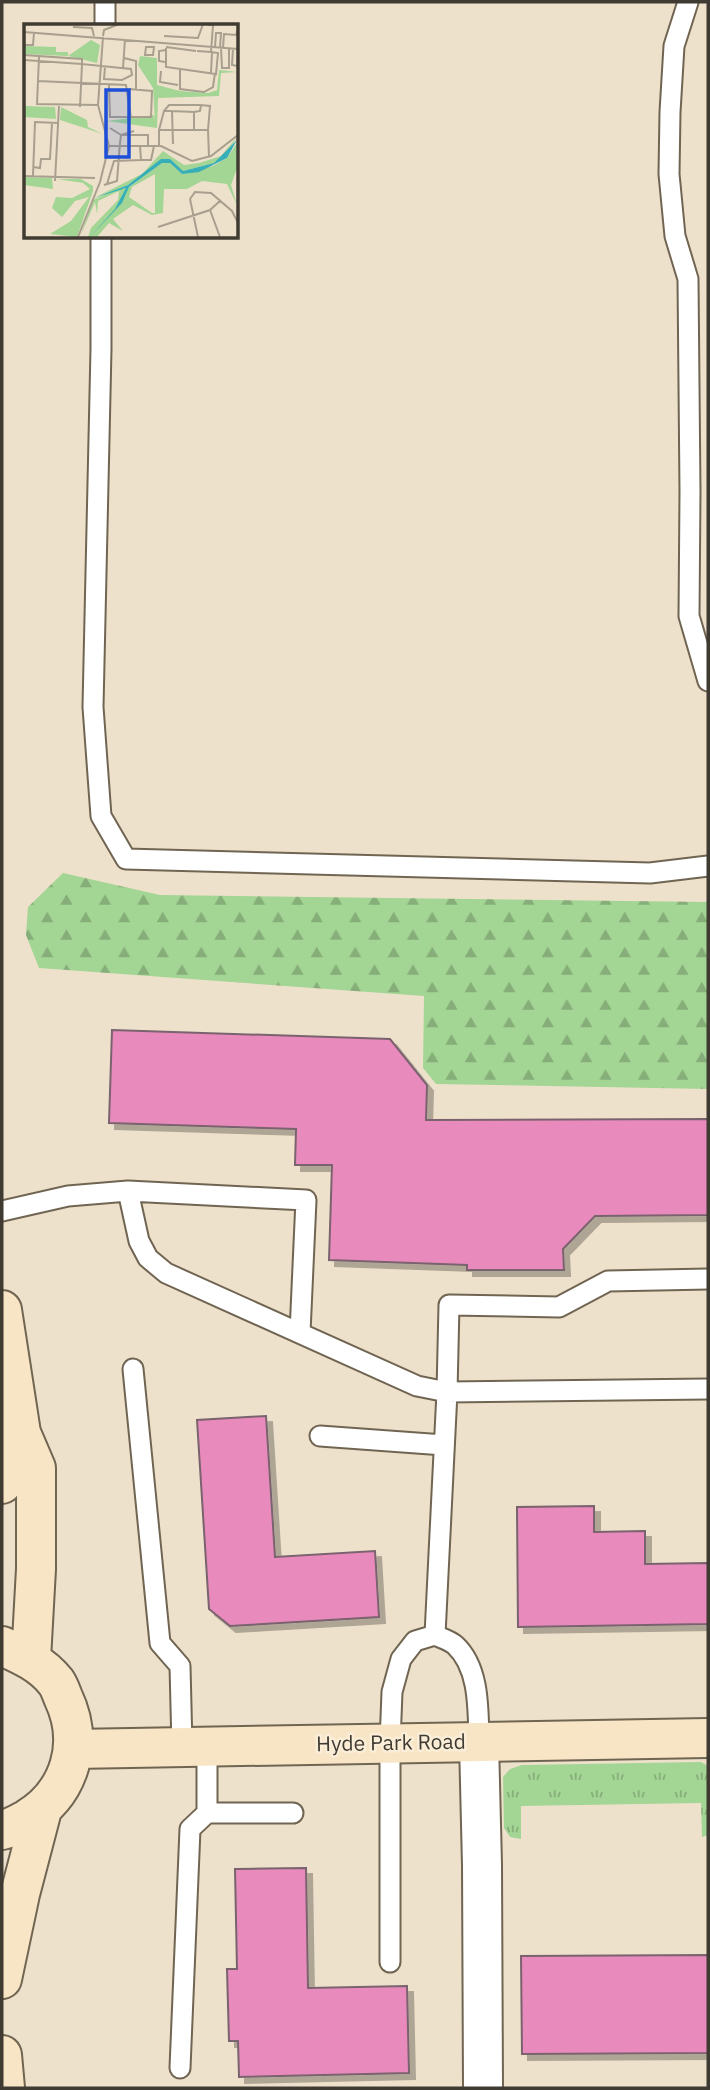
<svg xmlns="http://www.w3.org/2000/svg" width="710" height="2090" font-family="'IBM Plex Sans',sans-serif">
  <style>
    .grass { fill: url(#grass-tufts) }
    .forest { fill: url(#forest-firs) }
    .building { fill: #e88abc; stroke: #7a636e; stroke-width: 2; filter: url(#shadow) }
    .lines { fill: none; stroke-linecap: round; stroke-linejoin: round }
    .lane-casing { stroke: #706552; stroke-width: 23 }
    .street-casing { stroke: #706552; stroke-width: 42 }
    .secondary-casing { stroke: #706552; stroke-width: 42 }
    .lane { stroke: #fff; stroke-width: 19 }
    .street { stroke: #fff; stroke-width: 38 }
    .secondary { stroke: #f8e5c5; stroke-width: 38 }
    .labels { text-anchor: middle; stroke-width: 5; stroke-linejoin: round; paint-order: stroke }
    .street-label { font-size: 21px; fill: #403b32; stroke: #fbeed8 }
    .inset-road { fill: none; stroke: #a89f8e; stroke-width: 2 }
    .view { fill: #1d4ed8; fill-opacity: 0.15; stroke: #1d4ed8; stroke-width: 3.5 }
    .inset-edge { fill: none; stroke: #403b32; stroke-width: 3.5 }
  </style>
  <defs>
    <pattern id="grass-tufts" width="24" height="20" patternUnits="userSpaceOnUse" patternTransform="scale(1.75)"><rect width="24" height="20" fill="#a3d594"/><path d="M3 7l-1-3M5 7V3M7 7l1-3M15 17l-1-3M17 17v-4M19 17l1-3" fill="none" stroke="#86ae79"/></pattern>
    <pattern id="forest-firs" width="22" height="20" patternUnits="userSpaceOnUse" patternTransform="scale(1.75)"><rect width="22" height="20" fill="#a3d594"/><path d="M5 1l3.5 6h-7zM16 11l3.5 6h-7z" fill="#86ae79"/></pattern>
    <filter id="shadow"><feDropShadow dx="6" dy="6" stdDeviation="0" flood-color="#0004"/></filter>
  </defs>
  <rect width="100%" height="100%" fill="#eee1cb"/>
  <path class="grass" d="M701 1762 708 1766V1835L702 1837 701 1803 521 1806V1839L510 1837 504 1828 503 1777 510 1769 522 1765Z"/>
  <path class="forest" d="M63 873 160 895 708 902V1089L436 1084 423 1068 424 996 39 968 26 935 28 907Z"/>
  <path class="building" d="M112 1030 390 1039 427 1085 426 1120 708 1119V1215L595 1216 563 1249 564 1270H467V1265L329 1260 332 1165H295L296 1129 109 1123Z
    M266 1416 275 1557 375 1551 379 1617 230 1626 209 1609 197 1420Z
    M594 1506V1532L645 1531V1564L708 1563V1624L518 1627 517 1507Z
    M306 1868 308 1988 407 1986 409 2073 239 2077 238 2041H229L227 1969H237L235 1869Z
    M708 1955V2053L522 2054 521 1956Z"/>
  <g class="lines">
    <defs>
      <path id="lane" d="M688 2 674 46 670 112 669 174 675 236 688 279 690 492 689 616 708 681
        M105 26V2
        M101 236V349L93 707 101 816 126 859 650 873 708 866
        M128 1191 139 1241 148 1258 166 1273 417 1386 447 1392 449 1305 559 1307 608 1281 708 1279
        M2 1211 68 1196 128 1191 306 1200 300 1333
        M133 1369 160 1643 180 1666 182 1747
        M320 1436 444 1445
        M435 1635 447 1392 708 1389
        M207 1746V1813
        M390 1962V1743L392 1692 401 1659 415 1641 435 1635C441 1638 449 1640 455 1645 480 1668 478 1710 479 1742
        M180 2068 190 1829 207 1813H293"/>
      <path id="street" d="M479 1742 482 1865 483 2088"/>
      <path id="secondary" d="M2 1310 21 1433 36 1468V1569L31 1659
        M2 1484 21 1433
        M2 1646C22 1655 42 1664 56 1682 59 1686 61 1692 63 1697 85 1743 70 1793 27 1819 18 1824 12 1828 2 1830
        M74 1749 708 1738
        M2 1979 20 1894 42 1810
        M2 2055 5 2088"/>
    </defs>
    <use href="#lane" class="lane-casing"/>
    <use href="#street" class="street-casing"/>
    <use href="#secondary" class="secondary-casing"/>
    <use href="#lane" class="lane"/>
    <use href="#street" class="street"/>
    <use href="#secondary" class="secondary"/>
  </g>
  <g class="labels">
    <g class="street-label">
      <text transform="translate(391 1743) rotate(-1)" y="7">Hyde Park Road</text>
    </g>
  </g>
  <g transform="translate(24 24)">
    <rect width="214" height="214" fill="#eee1cb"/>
    <path d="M67 16 76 21 73 39 44 32ZM0 153 28 154 29 165 0 161ZM33 155H57L69 162V167L53 213 26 210 47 197 65 173 51 177 38 193 28 184 32 173 48 174 66 165 59 159Z" fill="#a3d594"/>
    <path d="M0 22 32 23V28H44V32L0 30ZM116 32 133 34V61L156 67 184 69 193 66 195 46 213 48 197 49 195 72 134 74 133 104 83 97 130 91 131 97 129 64 114 41ZM0 82 31 83 32 95 0 93ZM37 83 63 96 64 103 79 110 36 96ZM213 113 201 133 190 139 159 147 143 135 104 161 70 174 118 150 139 127 160 141 175 139 197 132ZM213 119V144L207 161 213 181 203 160 178 157 163 165H140L139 189 128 191 109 181 89 195 99 207 85 199 73 213H64L67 204 94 176 95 167 74 177 73 190 71 178 56 213 69 176 93 165 104 164 138 139H146L158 150 189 142 203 134ZM131 150V189H128L105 173 108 163Z" fill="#a3d594" fill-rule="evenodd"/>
    <path d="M213 116 203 134 175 148 158 150 146 139H138L105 163 98 179 66 213 91 185 102 164 70 174 104 161 137 135H146L159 147 190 139Z" fill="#37afb9"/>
    <path class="inset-road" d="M49 3 68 4 70 12M0 8 214 25M79 12 80 6 95 0M140 12 174 14 179 0M0 21H9L10 9M122 23H130L129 31H121ZM142 23 172 27M191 23 192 9H197L196 24M142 24V43L192 50 194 29 187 28M197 24 198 44H205V25M199 24 200 10 212 11 214 5M209 25 208 41 214 42M173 27 187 28 189 1H184M0 31 58 35V40M15 33 13 80 74 81M100 34 112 37V65M0 36 58 40M141 38 135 37V27L142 26M99 44 101 15M156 46V65L180 68 189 63 191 49M137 47 136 58 154 61M187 49 188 28M14 57 102 61 107 94M85 61 86 93H127L128 67 105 65M56 83 58 40 107 45 108 51 98 56 80 55 81 43M140 87 145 81H176M170 88 176 87 177 81 186 82 184 106M86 104 97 111 110 107M135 106 140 87H148M96 119 97 111H124V122M149 120 148 87 170 88V106M85 122H137L168 137 187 132 214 111M135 122V106H184L185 133M117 136H127L130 122M9 143 16 144 17 135H26L28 99M0 152 71 154M9 152 11 98 34 99M31 157 35 82M83 160 90 137 117 136 116 122M80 161 93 157 96 119 95 129M166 175 171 168 187 169 208 187 214 199M166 175 174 213M186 186 196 213M134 203 186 186 197 176M54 213 76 158 85 122 74 81 79 13"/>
    <path class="view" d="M82 66H105V133H82Z"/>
    <rect width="214" height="214" class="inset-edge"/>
  </g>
  <rect width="710" height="2090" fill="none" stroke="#403b32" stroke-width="7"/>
</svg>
